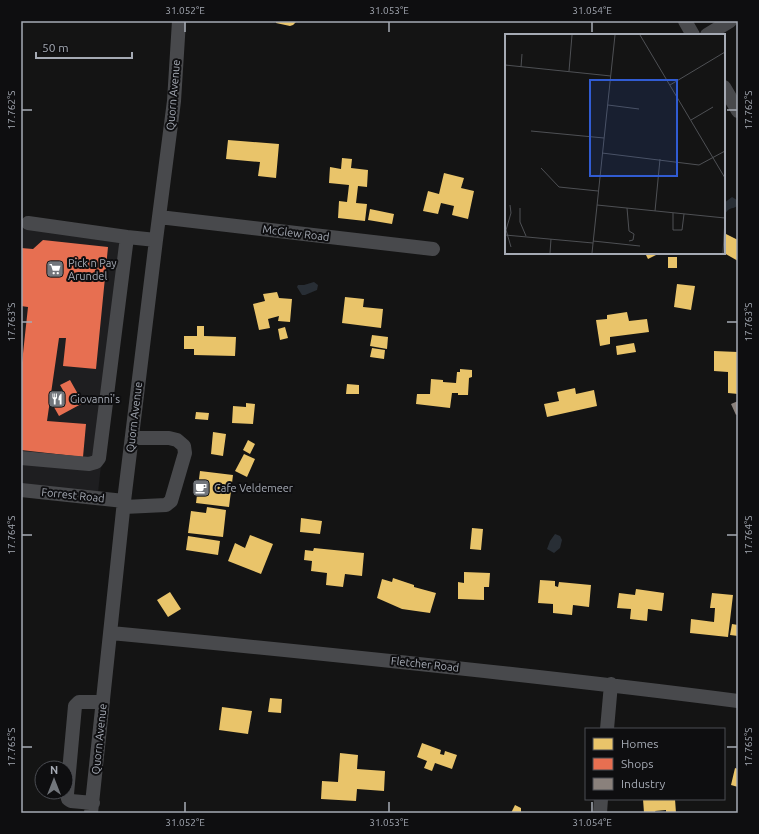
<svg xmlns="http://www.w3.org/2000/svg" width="759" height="834" font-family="Ubuntu,sans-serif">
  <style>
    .built { fill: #1e1e20 }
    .water { fill: #282e35 }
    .homes { fill: #e9c46a }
    .shops { fill: #e76f51 }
    .industry { fill: #8a817c }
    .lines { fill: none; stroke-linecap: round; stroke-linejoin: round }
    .minor { stroke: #48494c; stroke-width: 14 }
    .ticks { fill: none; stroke: #a5aab4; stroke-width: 1.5 }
    .labels { text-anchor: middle; stroke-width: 4; stroke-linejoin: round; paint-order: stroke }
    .street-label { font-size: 11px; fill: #a5aab4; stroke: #0e0e10 }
    .poi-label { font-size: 11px; fill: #a5aab4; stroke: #0e0e10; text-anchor: start }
    .inset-road { fill: none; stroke: #4e5054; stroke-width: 1 }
    .view { fill: #315cd3; fill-opacity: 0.15; stroke: #315cd3; stroke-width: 2 }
    .inset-edge { fill: none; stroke: #a5aab4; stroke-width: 2 }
    .neatline { fill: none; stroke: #a5aab4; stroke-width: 1.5 }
    .ticks-label { font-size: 10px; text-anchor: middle; fill: #a5aab4 }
  </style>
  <rect width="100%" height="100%" fill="#141414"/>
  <path class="built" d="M21 225 126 233 98 493 21 485Z"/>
  <path class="water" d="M732 197 737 200C738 210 734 206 728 210 727 211 726 213 724 214V203Z
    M314 282 318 285 317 290 305 295H302L297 287 298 285H304Z
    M555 534 560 536 562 540 560 548 554 553 547 549 550 541Z"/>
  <path class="homes" d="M276 21H296V22L293 25 290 26 276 23Z
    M228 140 279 144 276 178 258 176 260 162 226 159Z
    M342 158 352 159 351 168 368 170 367 187 358 186 356 203 367 204 365 221 338 218 339 201 347 202 349 185 329 183 330 167 341 169Z
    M444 173 464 178 461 188 474 191 468 219 452 215 454 206 441 203 438 214 423 211 428 191 439 194Z
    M370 209 394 214 392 224 368 220Z
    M724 233 738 240V261L724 253Z
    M645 253H660L648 259Z
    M668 257H677V268H668Z
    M677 284 695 286 691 310 674 307Z
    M277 292 279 298 292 299 290 322 278 321 279 316 268 319 270 328 259 330 253 304 265 301 263 294Z
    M345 297 364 299 363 307 383 309 381 328 342 323Z
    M627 312 629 321 647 319 649 332 610 337V344L600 346 596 320 607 319V315Z
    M197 326H204V336L236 337 235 356 194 355V349H184V336H197Z
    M285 327 288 338 280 340 278 329Z
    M372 335 388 337 387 349 370 346Z
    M634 343 636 352 617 355 616 346Z
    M372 348 385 350 384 359 370 357Z
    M714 351 738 352V394L728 393V372L714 371Z
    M460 369 472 370V377L469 378 468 395H458V393H452L450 408 416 404 417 394H430L431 379 443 380V382L456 383 457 372H460Z
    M347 384 359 385V394H346Z
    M575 388 576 394 594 390 597 406 547 417 544 404 559 401 557 392Z
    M246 403 255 404 253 424 232 423 233 406 246 407Z
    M196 412 209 413 208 420 195 419Z
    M213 432 226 434 223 456 211 454Z
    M248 440 255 444 250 454 243 450Z
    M244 454 255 459 247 477 235 471Z
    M200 471 233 475 229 507 196 503Z
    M207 507 226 510 223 537 188 533 191 511 206 513Z
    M301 518 322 521 320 534 300 532Z
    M472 528 483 529 481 550 470 549Z
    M250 535 273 544 261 574 228 561 235 543 245 548Z
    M188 536 220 541 218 555 186 550Z
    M314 548 364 553 362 576 345 574 343 587 326 585 327 573 311 571 312 561 304 560 305 550 313 551Z
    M464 572 490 573 489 587H484V600L458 599V582L464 583Z
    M393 578 414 585V587L436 593 430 613 402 609 377 598 382 579 392 582Z
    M540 580 555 581V586L558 587 559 582 591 585 589 607 573 605 572 615 553 613V604L538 603Z
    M636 589 664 593 662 611 648 609 647 621 630 619 631 609 617 608 619 593 635 595Z
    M170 592 181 609 168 617 157 600Z
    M712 593 733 595 728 637 690 633 691 619 714 622 715 608H710Z
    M732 624 738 625V636L730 635Z
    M270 698 282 699 281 713 268 712Z
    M222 707 252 711 248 734 219 730Z
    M422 743 441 750 440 754 444 755 445 751 457 755 452 769 435 763 432 771 424 768 427 761 417 757Z
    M340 753 358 755 357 769 385 771 384 791 357 789 356 801 321 799 322 781 338 782Z
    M735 768 738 769V787L731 785Z
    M643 799H675L676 813H666V810L655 811 656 813H644Z
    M515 805 521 808V813H511Z"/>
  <path class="shops" d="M43 240 108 247 96 369 63 366 66 338H59L47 421 86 424 83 457 21 450V372L28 307 21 306V248L33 249Z
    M70 380 83 403 59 416 50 400 64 392 60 385Z"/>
  <path class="industry" d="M738 401V414L736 415 731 404Z"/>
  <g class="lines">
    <path class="minor" d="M685 21 693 35
      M707 35 730 21
      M724 87 738 111
      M159 217 433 249
      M28 223 127 237
      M21 458 89 464 96 462 99 458 127 237 156 240
      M21 490 124 501
      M124 507 166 505 171 501 185 453 184 446 177 440 169 438H132
      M111 633C320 653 529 674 738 701
      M607 729 611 684
      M93 803 71 801 68 799 67 794 75 706 79 702H103
      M91 813 124 501 156 240 174 101 179 21
      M600 813 601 799"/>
  </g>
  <path class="ticks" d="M185 22V32M389 22V32M592 22V32M22 110H32M727 110H737M22 322H32M727 322H737M22 535H32M727 535H737M22 747H32M727 747H737M185 802V812M389 802V812M592 802V812"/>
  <defs>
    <symbol id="supermarket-square" viewBox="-11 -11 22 22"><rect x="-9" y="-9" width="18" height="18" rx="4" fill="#72767c" stroke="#0e0e10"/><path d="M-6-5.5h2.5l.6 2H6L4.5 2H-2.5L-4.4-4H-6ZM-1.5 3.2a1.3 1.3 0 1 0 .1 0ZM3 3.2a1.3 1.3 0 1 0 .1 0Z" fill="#fff"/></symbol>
    <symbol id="restaurant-square" viewBox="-11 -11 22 22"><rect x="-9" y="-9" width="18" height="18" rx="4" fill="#72767c" stroke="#0e0e10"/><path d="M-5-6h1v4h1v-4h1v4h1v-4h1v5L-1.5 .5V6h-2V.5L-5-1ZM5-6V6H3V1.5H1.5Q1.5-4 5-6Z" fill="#fff"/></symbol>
    <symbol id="cafe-square" viewBox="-11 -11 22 22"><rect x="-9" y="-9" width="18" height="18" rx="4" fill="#72767c" stroke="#0e0e10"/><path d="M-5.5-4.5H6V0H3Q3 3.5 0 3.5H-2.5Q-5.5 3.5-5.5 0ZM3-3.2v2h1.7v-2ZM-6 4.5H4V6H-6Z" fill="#fff"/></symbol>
  </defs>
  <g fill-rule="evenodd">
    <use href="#supermarket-square" x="45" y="259" width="20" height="20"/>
    <use href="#restaurant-square" x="47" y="389" width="20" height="20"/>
    <use href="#cafe-square" x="191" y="478" width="20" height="20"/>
  </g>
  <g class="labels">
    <g class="street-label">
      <text transform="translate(173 95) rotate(-85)" y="4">Quorn Avenue</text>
      <text transform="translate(296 233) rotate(7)" y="4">McGlew Road</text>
      <text transform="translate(134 417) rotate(-83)" y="4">Quorn Avenue</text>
      <text transform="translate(73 495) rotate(6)" y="4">Forrest Road</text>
      <text transform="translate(425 664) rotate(6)" y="4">Fletcher Road</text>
      <text transform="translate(99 739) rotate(-84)" y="4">Quorn Avenue</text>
    </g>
    <g class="poi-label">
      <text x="68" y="267">Pick n Pay<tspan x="68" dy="13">Arundel</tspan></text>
      <text x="70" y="403">Giovanni's</text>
      <text x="214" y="492">Cafe Veldemeer</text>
    </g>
  </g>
  <g transform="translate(505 34)">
    <rect width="220" height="220" fill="#141414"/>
    <path class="inset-road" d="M135 1 220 144M0 31 106 42M16 33 17 20M64 37 67 1M165 51 220 18M103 71 134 75M186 86 208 73M26 97 99 104M97 119 194 131 220 117M36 134 54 153 93 157M5 171 6 179 1 196 6 213M92 171 220 184M15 174V188L21 202M122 174 124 197 129 200 128 206 124 207M150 177 155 125M168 179V196H177L179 180M0 201 88 209M88 207 135 212M45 219 46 205M87 219 110 1M218 219 220 185"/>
    <path class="view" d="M85 46H172V142H85Z"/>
    <rect width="220" height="220" class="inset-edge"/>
  </g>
  <rect width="759" height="834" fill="none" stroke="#0e0e10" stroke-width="44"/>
  <rect x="585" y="728" width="140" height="72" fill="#0e0e10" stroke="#4a4c52"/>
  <rect x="593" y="738" width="20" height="12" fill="#e9c46a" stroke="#4a4c52"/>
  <text x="621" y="748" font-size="12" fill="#a5aab4">Homes</text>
  <rect x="593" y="758" width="20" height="12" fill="#e76f51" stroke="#4a4c52"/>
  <text x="621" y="768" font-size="12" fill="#a5aab4">Shops</text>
  <rect x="593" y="778" width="20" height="12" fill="#8a817c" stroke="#4a4c52"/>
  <text x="621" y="788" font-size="12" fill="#a5aab4">Industry</text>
  <g transform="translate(54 780)"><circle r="19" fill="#0e0e10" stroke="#4a4c52"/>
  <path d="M0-3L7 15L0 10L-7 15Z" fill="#72767c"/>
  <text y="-6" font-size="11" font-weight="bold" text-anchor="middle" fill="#a5aab4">N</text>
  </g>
  <path d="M36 52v6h96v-6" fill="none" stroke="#a5aab4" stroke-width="2"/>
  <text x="42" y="52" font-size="12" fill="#a5aab4" stroke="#0e0e10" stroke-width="3" paint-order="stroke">50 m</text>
  <rect x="22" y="22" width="715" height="790" class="neatline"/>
  <g class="ticks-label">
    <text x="185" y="14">31.052°E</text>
    <text x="389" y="14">31.053°E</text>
    <text x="592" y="14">31.054°E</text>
    <text transform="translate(11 110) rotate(-90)" y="4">17.762°S</text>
    <text transform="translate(748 110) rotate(-90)" y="4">17.762°S</text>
    <text transform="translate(11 322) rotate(-90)" y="4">17.763°S</text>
    <text transform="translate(748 322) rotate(-90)" y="4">17.763°S</text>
    <text transform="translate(11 535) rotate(-90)" y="4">17.764°S</text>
    <text transform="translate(748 535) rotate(-90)" y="4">17.764°S</text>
    <text transform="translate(11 747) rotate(-90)" y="4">17.765°S</text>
    <text transform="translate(748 747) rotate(-90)" y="4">17.765°S</text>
    <text x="185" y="826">31.052°E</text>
    <text x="389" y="826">31.053°E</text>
    <text x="592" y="826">31.054°E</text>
  </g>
</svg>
